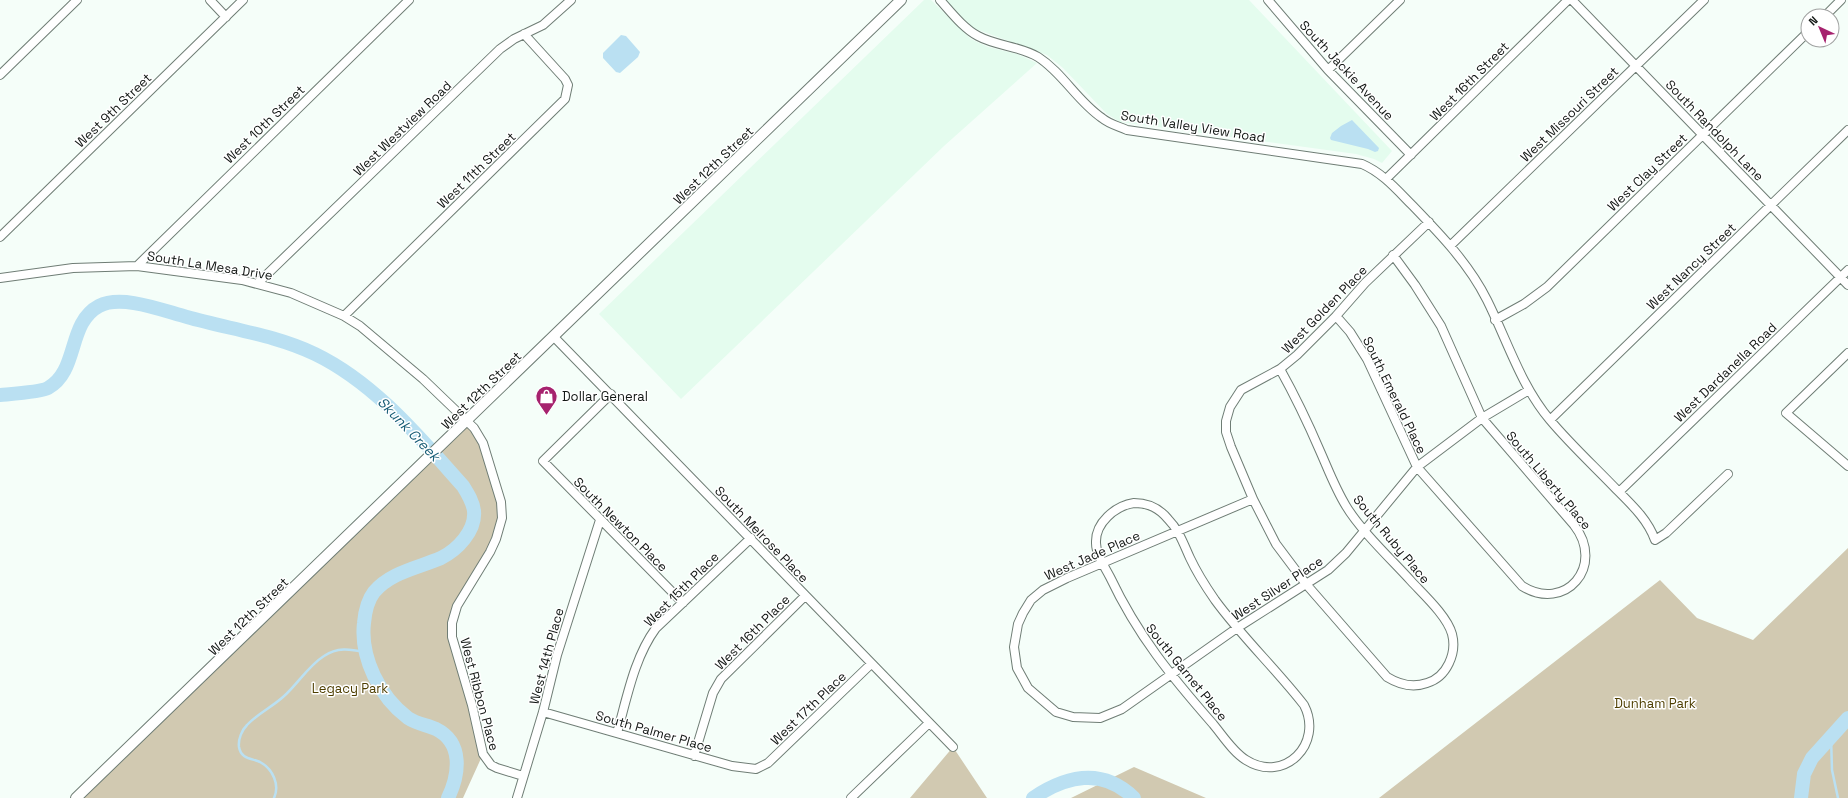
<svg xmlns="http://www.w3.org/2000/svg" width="1848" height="798" font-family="'Space Grotesk',sans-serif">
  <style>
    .built { fill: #e4fcee }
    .green { fill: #d1c9b1 }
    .water { fill: #bae0f2 }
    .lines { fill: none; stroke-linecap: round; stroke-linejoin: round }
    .stream { stroke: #bae0f2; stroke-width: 2.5 }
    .river { stroke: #bae0f2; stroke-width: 14 }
    .minor-casing { stroke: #6f7d75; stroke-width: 10 }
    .major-casing { stroke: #6f7d75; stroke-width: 12 }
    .minor { stroke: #fff; stroke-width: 8 }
    .major { stroke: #fff; stroke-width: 10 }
    .labels { text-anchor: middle; stroke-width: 3; stroke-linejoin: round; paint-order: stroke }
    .street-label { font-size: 13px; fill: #111613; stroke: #fff }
    .poi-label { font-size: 13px; fill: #111613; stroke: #fff; text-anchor: start }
    .park-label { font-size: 13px; fill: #4e3e00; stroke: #fff }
    .water-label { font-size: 14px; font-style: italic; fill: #195d76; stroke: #fff }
  </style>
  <rect width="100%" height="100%" fill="#f5fef9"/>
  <path class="built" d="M924 0H931L971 39 988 47 1017 54 1037 63 944 146 681 399 599 314Z
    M945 0H1249L1392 151 1382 163 1374 159 1356 154 1120 122 1107 114 1063 68 1047 55 973 28Z"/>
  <path class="green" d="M467 421 483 443 501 502V524L454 616 455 650 483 754 463 798H76Z
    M1848 548V798H1379L1660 580 1697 618 1753 640Z
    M953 747 987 798H910Z
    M1134 767 1206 798H1071Z"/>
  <path class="water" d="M621 35 626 36 640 52 638 57 620 73 616 72 603 58V53Z
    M1352 120 1379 148 1378 151 1375 152 1368 149 1331 140 1330 138 1332 133 1341 126Z"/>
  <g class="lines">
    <path class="stream" d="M1831 736 1832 770 1838 798
      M274 798C280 785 273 769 260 762 251 758 241 759 239 747 238 739 242 730 247 725 257 714 272 707 283 697 297 685 308 666 324 656 337 647 350 649 365 652"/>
    <path class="river" d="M0 395C10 394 41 392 48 388 79 371 67 323 99 306 122 294 164 311 187 317 229 329 276 335 315 354 375 383 420 438 463 486 468 494 473 502 474 511 476 531 457 550 441 558 418 568 391 572 374 592 367 601 365 612 364 623 360 658 380 697 408 718 417 724 427 725 436 729 464 743 459 775 448 798
      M1033 798C1066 776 1102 767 1134 798
      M1801 798 1804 774 1812 758 1848 718"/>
    <defs>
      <path id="minor" d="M210 0 226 17
        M940 0C951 12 963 28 978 36 996 46 1020 46 1038 57 1063 73 1077 101 1102 118 1109 124 1118 126 1127 130L1362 164C1383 173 1397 190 1413 206 1441 235 1469 264 1487 300 1507 340 1521 386 1550 420 1571 445 1595 467 1617 490 1632 505 1648 520 1655 540L1666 533 1728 474
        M1268 0 1328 70 1411 155
        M1572 0 1848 285
        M1825 16 1841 0
        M1328 70 1400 0
        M0 75 77 0
        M1386 179 1568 0
        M0 237 243 0
        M1450 246 1704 0
        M137 266 409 0
        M0 278 73 268 137 266 242 280 291 293 344 316 360 326 423 379 474 428 483 443 501 502 502 518 496 539 490 552 457 606 452 623V637L472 705 483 754 491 765 497 768 523 776
        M258 283 500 49 514 39 543 25 571 0
        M344 316 565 99 568 85 565 79 524 34
        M1336 316 1350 332 1367 359 1417 467 1522 586C1565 613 1606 566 1574 525L1482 418 1441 326 1415 285 1393 255
        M1495 320 1524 304 1547 287 1808 32
        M554 337 953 747
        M1848 353 1786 413 1848 466
        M1280 369C1295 396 1308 423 1320 451 1328 469 1335 488 1346 506 1361 531 1391 559 1411 581 1424 595 1447 616 1452 634 1457 653 1447 677 1427 683 1413 688 1400 685 1387 677L1306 584 1276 544 1253 499 1231 447 1226 432V421L1230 407 1241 390 1280 369 1297 355 1336 316 1365 283 1429 222
        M611 394 543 461 683 603
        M1550 420 1848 130
        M1619 492 1848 270
        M1253 499 1067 578 1043 590 1031 600 1023 613 1018 624 1014 647 1017 668 1028 688 1056 712 1073 717 1100 718 1122 709 1237 628 1328 570 1346 553 1417 467 1482 418 1529 390
        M1134 503C1149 503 1159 508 1168 519 1179 530 1184 545 1190 558 1197 573 1206 587 1215 600 1242 637 1276 669 1304 705 1324 744 1284 784 1246 760 1233 752 1223 736 1213 724 1171 676 1138 636 1110 577 1105 567 1096 555 1096 543 1095 523 1115 506 1134 503Z
        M543 712 732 766 756 769 768 763 871 664
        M617 733C627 698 634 658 656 628L751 538
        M694 756 713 693 721 679 805 596
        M517 798 543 712 557 655 600 520
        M851 798 929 723"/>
      <path id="major" d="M76 798 901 0"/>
    </defs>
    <use href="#minor" class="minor-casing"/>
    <use href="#major" class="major-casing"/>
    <use href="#minor" class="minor"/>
    <use href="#major" class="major"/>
  </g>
  <defs>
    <symbol id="shop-pin" viewBox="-11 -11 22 30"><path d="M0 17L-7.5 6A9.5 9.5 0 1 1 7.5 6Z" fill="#a6226e" stroke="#fff"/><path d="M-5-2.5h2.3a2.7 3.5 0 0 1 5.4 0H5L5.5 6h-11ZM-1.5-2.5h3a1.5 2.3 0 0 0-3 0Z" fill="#fff"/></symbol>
  </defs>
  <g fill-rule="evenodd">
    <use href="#shop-pin" x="534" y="384" width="25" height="34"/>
  </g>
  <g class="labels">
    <g class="street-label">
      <text transform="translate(1347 70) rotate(47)" y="5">South Jackie Avenue</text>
      <text transform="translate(1469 81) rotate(-45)" y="5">West 16th Street</text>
      <text transform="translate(113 110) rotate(-44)" y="5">West 9th Street</text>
      <text transform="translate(1569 114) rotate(-44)" y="5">West Missouri Street</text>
      <text transform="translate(264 124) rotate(-44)" y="5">West 10th Street</text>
      <text transform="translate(1193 126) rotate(9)" y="5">South Valley View Road</text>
      <text transform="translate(402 128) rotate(-44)" y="5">West Westview Road</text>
      <text transform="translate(1715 130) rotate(46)" y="5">South Randolph Lane</text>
      <text transform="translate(713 165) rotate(-44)" y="5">West 12th Street</text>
      <text transform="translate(476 170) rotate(-44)" y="5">West 11th Street</text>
      <text transform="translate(1647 172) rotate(-44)" y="5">West Clay Street</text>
      <text transform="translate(210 265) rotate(9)" y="5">South La Mesa Drive</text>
      <text transform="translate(1691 266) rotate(-44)" y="5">West Nancy Street</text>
      <text transform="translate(1324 309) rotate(-46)" y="5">West Golden Place</text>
      <text transform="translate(1725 372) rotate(-44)" y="5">West Dardanella Road</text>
      <text transform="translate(481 390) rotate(-44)" y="5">West 12th Street</text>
      <text transform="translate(1395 395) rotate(64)" y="5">South Emerald Place</text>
      <text transform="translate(1549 480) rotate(50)" y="5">South Liberty Place</text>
      <text transform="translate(621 524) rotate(45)" y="5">South Newton Place</text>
      <text transform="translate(762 534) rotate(46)" y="5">South Melrose Place</text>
      <text transform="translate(1392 539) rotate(50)" y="5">South Ruby Place</text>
      <text transform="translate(1092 555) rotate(-24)" y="5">West Jade Place</text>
      <text transform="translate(1277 588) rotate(-33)" y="5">West Silver Place</text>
      <text transform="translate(681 589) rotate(-45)" y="5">West 15th Place</text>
      <text transform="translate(248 616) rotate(-44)" y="5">West 12th Street</text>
      <text transform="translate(752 632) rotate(-45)" y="5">West 16th Place</text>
      <text transform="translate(546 656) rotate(-75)" y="5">West 14th Place</text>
      <text transform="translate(1187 672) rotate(51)" y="5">South Garnet Place</text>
      <text transform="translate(480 694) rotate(75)" y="5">West Ribbon Place</text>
      <text transform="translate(808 708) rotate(-44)" y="5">West 17th Place</text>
      <text transform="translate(654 731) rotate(16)" y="5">South Palmer Place</text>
    </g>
    <g class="poi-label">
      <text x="562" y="401">Dollar General</text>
    </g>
    <g class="park-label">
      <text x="350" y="693">Legacy Park</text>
      <text x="1655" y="708">Dunham Park</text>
    </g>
    <g class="water-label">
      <text transform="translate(409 429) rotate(46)" y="5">Skunk Creek</text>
    </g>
  </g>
  <g transform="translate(1820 28) rotate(316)"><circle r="19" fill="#ffffff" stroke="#a0a2a1"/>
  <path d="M0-3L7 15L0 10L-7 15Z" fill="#a6226e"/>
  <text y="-6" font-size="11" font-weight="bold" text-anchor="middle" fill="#111613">N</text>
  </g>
</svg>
